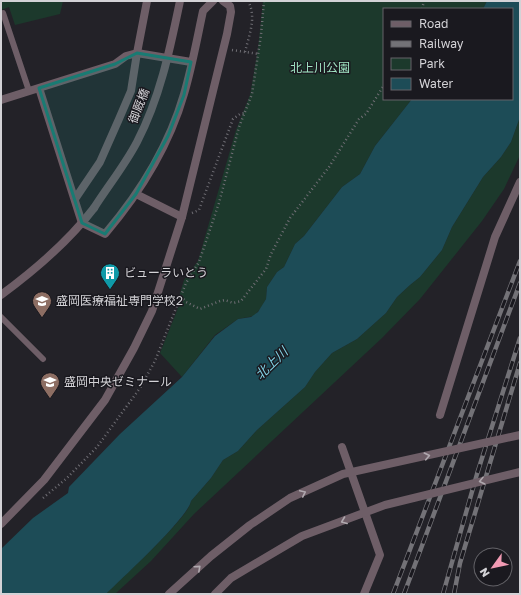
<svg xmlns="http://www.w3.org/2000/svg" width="521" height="595" font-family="'Golos Text','Noto Sans JP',sans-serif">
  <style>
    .green { fill: #1c392c }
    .water { fill: #1d4c57 }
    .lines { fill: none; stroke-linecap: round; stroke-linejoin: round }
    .path { stroke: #6f6e74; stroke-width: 2.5; stroke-dasharray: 1 3; stroke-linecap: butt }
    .service { stroke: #6e5e67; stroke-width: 6 }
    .pedestrian { stroke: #6e5e67; stroke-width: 8 }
    .minor { stroke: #6e5e67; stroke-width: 8 }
    .tertiary { stroke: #6e5e67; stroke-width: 8 }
    .rail-casing { stroke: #737277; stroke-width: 4.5 }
    .rail { stroke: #1a191f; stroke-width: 3; stroke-dasharray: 9; stroke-linecap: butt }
    .tertiary-bridge { stroke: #6e5e67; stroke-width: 8 }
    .oneway { stroke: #b0a9af }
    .marked { fill: #197b73; fill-opacity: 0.2; stroke: #197b73; stroke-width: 3; stroke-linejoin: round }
    .labels { text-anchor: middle; stroke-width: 3; stroke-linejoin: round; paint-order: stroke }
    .park-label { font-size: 12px; fill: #a1e5c4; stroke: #1a191f }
    .street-label { font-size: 12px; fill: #d3d2d6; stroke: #1a191f }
    .poi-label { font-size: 12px; fill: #d3d2d6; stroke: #1a191f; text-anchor: start }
    .water-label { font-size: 13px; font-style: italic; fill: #82d3e6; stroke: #1a191f }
  </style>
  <rect width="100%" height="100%" fill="#232228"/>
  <path class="green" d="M1 1H63L60 14 15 25 9 7 1 10Z
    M263 1H487L483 9H384V99H412L375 146 360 174 342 187 304 236 295 244 284 267 277 272 267 287 266 299 261 308 254 316 238 319 215 335 182 377 160 353 178 308 182 304 179 297 184 280 198 261 236 130 250 95 258 49Z
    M520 117V155L504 189 482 221 420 299 382 338 194 514 151 561 115 594H106C120 579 190 517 191 501L211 478 223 460 238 451 257 430 305 387 315 372 332 353 357 339 386 313 397 297 410 285 420 277 442 250 452 227 483 177 501 157 511 142Z"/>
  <path class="water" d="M487 1H520V117L511 142 501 157 483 177 452 227 442 250 420 277 410 285 397 297 386 313 357 339 332 353 315 372 305 387 257 430 238 451 223 460 211 478 191 501C189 517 121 579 106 594H1V549L33 518 68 493 69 487 120 434 182 377 215 336 238 319 251 317 258 312 266 299 267 287 277 272 284 267 295 244 304 236 342 187 360 174 375 146 412 99H512V9H483Z"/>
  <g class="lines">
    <path class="path" d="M422 9 424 1
      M232 50 259 54
      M245 52C249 35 257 17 248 1
      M192 213 199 210 233 119 240 114 245 113
      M181 296 186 302 200 309 220 301 225 300 233 303 241 301 266 269 271 254 290 218 329 167 359 119 366 114 384 85
      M43 498 67 478 97 447 140 388 155 361 186 283 199 262 219 203 239 127 252 94 261 35 264 1"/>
    <path class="service" d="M3 13 29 91
      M1 317 43 359"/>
    <path class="pedestrian" d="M1 524 44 480 105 400 134 348 152 311 182 217"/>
    <path class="minor" d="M147 1 137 53 191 62
      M39 88 82 223 105 234C139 194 169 146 184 94 192 67 197 39 203 11L213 1
      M1 100 115 64 126 56 137 53 131 91 119 119 100 162 75 199
      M136 194 182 217 227 34 231 12 230 6 223 1
      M440 415 495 237 520 182
      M342 447 380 555 364 594"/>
    <path class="tertiary" d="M1 295C35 270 68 242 94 208"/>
    <defs>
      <path id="rail" d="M393 594 520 261
        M404 594 520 283
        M443 594 477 474 520 338
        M454 594 460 563 520 363"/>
    </defs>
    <use href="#rail" class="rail-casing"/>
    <use href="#rail" class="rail"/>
    <path class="tertiary-bridge" d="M94 208C108 186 125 165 137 142 160 98 170 49 180 1
      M169 594 211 556 250 525 290 498 343 474 520 435
      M215 594 231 578 302 536 385 505 520 472"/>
  </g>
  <defs><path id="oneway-chevron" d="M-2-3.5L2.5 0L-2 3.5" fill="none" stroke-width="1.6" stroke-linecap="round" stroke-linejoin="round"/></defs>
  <g class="oneway">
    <use href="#oneway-chevron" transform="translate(427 456) rotate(-12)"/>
    <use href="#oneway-chevron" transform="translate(482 481) rotate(166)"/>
    <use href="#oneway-chevron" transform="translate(303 493) rotate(-25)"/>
    <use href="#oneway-chevron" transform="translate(344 521) rotate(159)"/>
    <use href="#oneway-chevron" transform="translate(198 568) rotate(-42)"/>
  </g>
  <path class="marked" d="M137 53 191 62 184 95 168 136 136 194 105 234 82 223 39 88 115 64Z"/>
  <defs>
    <symbol id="building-pin" viewBox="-11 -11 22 30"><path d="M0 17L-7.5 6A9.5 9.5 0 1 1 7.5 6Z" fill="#0f9aa8" stroke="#1a191f"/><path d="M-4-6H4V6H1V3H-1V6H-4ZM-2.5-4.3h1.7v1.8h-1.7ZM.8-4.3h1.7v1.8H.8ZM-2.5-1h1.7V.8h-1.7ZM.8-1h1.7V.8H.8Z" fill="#fff"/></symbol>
    <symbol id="school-pin" viewBox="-11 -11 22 30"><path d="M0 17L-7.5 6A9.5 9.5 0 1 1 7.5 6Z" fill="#8d6e63" stroke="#1a191f"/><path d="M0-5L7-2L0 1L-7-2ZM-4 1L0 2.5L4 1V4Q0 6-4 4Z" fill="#fff"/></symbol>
  </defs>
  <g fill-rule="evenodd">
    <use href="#building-pin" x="99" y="262" width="22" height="30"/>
    <use href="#school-pin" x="31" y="290" width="22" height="30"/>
    <use href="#school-pin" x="39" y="371" width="22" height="30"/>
  </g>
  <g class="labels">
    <g class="park-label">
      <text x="320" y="72">北上川公園</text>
    </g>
    <g class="street-label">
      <text transform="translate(139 106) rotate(-69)" y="4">御厩橋</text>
    </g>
    <g class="poi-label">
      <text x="124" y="277">ビューラいとう</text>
      <text x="56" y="305">盛岡医療福祉専門学校2</text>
      <text x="64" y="386">盛岡中央ゼミナール</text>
    </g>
    <g class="water-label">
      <text transform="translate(271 363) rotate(-44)" y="5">北上川</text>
    </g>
  </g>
  <rect width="521" height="595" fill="none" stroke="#d3d2d6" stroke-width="4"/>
  <rect x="383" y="8" width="130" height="92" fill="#1a191f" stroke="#646368"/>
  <rect x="391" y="21" width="20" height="6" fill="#6e5e67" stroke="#646368"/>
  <text x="419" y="28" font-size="12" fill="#d3d2d6">Road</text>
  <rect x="391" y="41" width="20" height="6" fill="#737277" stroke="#646368"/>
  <text x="419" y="48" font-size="12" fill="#d3d2d6">Railway</text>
  <rect x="391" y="58" width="20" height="12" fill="#1c392c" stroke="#646368"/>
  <text x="419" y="68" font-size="12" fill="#d3d2d6">Park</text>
  <rect x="391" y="78" width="20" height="12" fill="#1d4c57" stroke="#646368"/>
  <text x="419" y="88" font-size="12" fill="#d3d2d6">Water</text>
  <g transform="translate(493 567) rotate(237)"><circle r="19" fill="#1a191f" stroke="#646368"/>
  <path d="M0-3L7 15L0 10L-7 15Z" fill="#f19ab3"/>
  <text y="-6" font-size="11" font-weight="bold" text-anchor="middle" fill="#d3d2d6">N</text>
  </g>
</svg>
